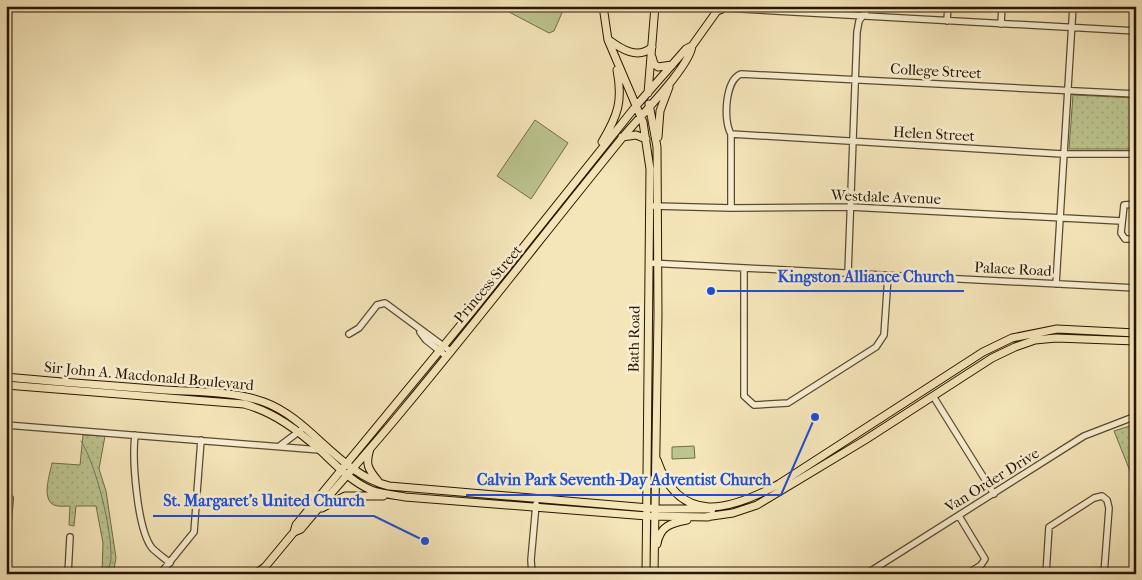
<svg xmlns="http://www.w3.org/2000/svg" width="1142" height="580" font-family="'IM FELL French Canon',serif">
  <style>
    .park { fill: url(#park-dots); stroke: #726d48 }
    .pitch { fill: #bcc590; stroke: #726d48 }
    .lines { fill: none; stroke-linecap: round; stroke-linejoin: round }
    .stream { stroke: #6e7a6d; stroke-width: 1 }
    .minor-casing { stroke: #5b492e; stroke-width: 8 }
    .major-casing { stroke: #281500; stroke-width: 9 }
    .minor { stroke: #f8efd2; stroke-width: 5.5 }
    .major { stroke: #f5e6ba; stroke-width: 7 }
    .labels { text-anchor: middle; stroke-width: 5; stroke-linejoin: round; paint-order: stroke }
    .street-label { font-size: 15px; fill: #281500; stroke: #f8efd2 }
    .leader { fill: none; stroke: #1d4ed8; stroke-width: 2 }
    .callout-dot { fill: #1d4ed8; stroke: #f8efd2; stroke-width: 2 }
    .callout-label { font-size: 16px; text-anchor: middle; font-weight: bold; fill: #1d4ed8; stroke: #f8efd2; stroke-width: 5; stroke-linejoin: round; paint-order: stroke }
  </style>
  <defs>
    <pattern id="park-dots" width="8" height="8" patternUnits="userSpaceOnUse" patternTransform="scale(1.25)"><rect width="8" height="8" fill="#bcc590"/><path d="M2 2h.1M6 6h.1" fill="none" stroke="#a2a87a" stroke-width="1.8" stroke-linecap="round"/></pattern>
  </defs>
  <rect width="100%" height="100%" fill="#f5e6ba"/>
  <filter id="stains"><feTurbulence type="fractalNoise" baseFrequency=".004" numOctaves="4"/><feColorMatrix values="0 0 0 0 .2 0 0 0 0 .09 0 0 0 0 .02 0 0 0 .5 -.17"/></filter>
  <radialGradient id="worn" r=".72"><stop offset=".6" stop-color="#630" stop-opacity="0"/><stop offset="1" stop-color="#630" stop-opacity=".3"/></radialGradient>
  <path class="park" d="M1073 95 1136 98V149H1069Z
    M1136 424V486L1114 431Z
    M83 435 105 436 99 469 106 491 116 558 113 574H102L103 543 96 506H76L74 526 69 525 70 506C65 506 58 507 54 505 41 499 50 474 52 463L80 465Z"/>
  <path class="pitch" d="M512 6H565L554 31 549 33 509 12Z
    M535 120 568 143 531 199 497 176Z
    M694 446 695 458 672 459V447Z"/>
  <g class="lines">
    <path class="stream" d="M81 441C96 464 112 530 111 558 111 563 108 569 107 574"/>
    <defs>
      <path id="minor" d="M723 8 1136 31
        M947 21 948 6
        M1001 24 1002 6
        M731 134 1063 154H1136
        M1136 204 1124 205 1121 233 1125 239H1136
        M654 206 731 208 850 207 1121 221
        M731 208V134C723 121 725 80 741 74L1136 94
        M649 263 1136 288
        M744 268V396L754 405 788 403 876 347 884 335 888 276
        M848 273 857 32 859 21 870 6
        M1056 284 1073 6
        M420 332 426 340 446 356
        M349 334 359 328 377 305 385 303 450 351
        M933 396 994 494
        M6 425 320 450
        M135 435C132 459 137 529 152 548 157 553 164 558 170 563
        M281 445 301 430
        M6 496 10 498 6 550
        M959 516 985 559 981 565 967 574
        M68 574 70 537
        M160 574 194 532 201 440
        M532 574 531 560 536 504
        M866 574 1084 436 1136 416
        M1046 574 1049 527 1094 498 1102 496 1107 500 1109 508 1104 574"/>
      <path id="major" d="M603 6 608 40 643 122 650 169 646 574
        M609 40C621 49 638 60 652 47
        M652 57 654 64 658 67 672 65
        M648 93 655 6
        M649 104 657 147 658 314 654 574
        M622 137 636 135 646 139
        M658 137 660 111 669 87
        M602 142C618 115 623 101 617 70
        M6 377C59 382 113 386 166 390 197 392 234 391 264 402 311 419 339 474 389 486L661 509H712
        M6 385 244 404C274 412 299 431 322 452 337 466 352 482 371 490 382 494 394 495 405 497L647 516 708 517
        M370 449C365 464 368 469 378 481
        M657 460C680 527 731 510 779 484L983 352 1012 338 1057 329 1136 333
        M322 508 345 496H383
        M705 517 733 513 757 505 865 440 992 358 1015 347 1035 340 1056 338 1136 341
        M294 532 296 525 473 310 636 106 686 49 692 46 717 11 722 9
        M657 544C660 526 671 523 687 520
        M255 574 265 567 294 532 301 529C334 489 369 451 402 411 477 321 548 229 622 138 638 118 689 68 692 46"/>
    </defs>
    <use href="#minor" class="minor-casing"/>
    <use href="#major" class="major-casing"/>
    <use href="#minor" class="minor"/>
    <use href="#major" class="major"/>
  </g>
  <g class="labels">
    <g class="street-label">
      <text transform="translate(936 71) rotate(3)" y="5">College Street</text>
      <text transform="translate(934 134) rotate(3)" y="5">Helen Street</text>
      <text transform="translate(886 197) rotate(2)" y="5">Westdale Avenue</text>
      <text transform="translate(1013 269) rotate(3)" y="5">Palace Road</text>
      <text transform="translate(488 284) rotate(-50)" y="5">Princess Street</text>
      <text transform="translate(634 339) rotate(-89)" y="5">Bath Road</text>
      <text transform="translate(149 376) rotate(5)" y="5">Sir John A. Macdonald Boulevard</text>
      <text transform="translate(992 480) rotate(-32)" y="5">Van Order Drive</text>
    </g>
  </g>
  <path class="leader" d="M711 291L767 291H964M815 417L781 495H466M425 541L374 516H153"/>
  <g class="callout-dot">
    <circle cx="711" cy="291" r="5"/>
    <circle cx="815" cy="417" r="5"/>
    <circle cx="425" cy="541" r="5"/>
  </g>
  <g class="callout-label">
    <text x="866" y="282">Kingston Alliance Church</text>
    <text x="624" y="485">Calvin Park Seventh-Day Adventist Church</text>
    <text x="264" y="506">St. Margaret's United Church</text>
  </g>
  <rect width="1142" height="580" fill="none" stroke="#f5e6ba" stroke-width="25"/>
  <rect x="8" y="8" width="1127" height="565" fill="none" stroke="#281500" stroke-width="2.5"/>
  <rect x="12" y="12" width="1117" height="555" fill="none" stroke="#281500"/>
  <rect width="100%" height="100%" filter="url(#stains)"/>
  <rect width="100%" height="100%" fill="url(#worn)"/>
</svg>
